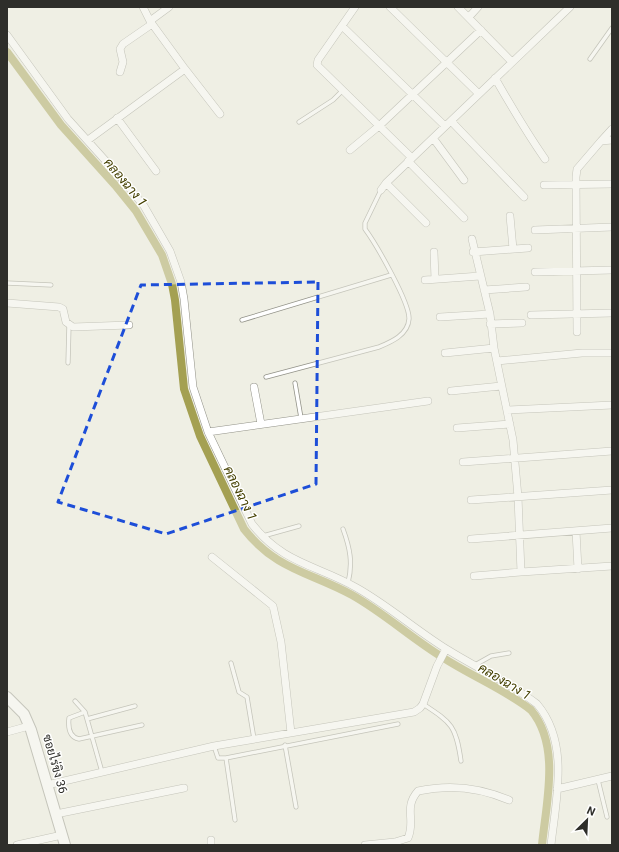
<svg xmlns="http://www.w3.org/2000/svg" width="619" height="852" font-family="Roboto,Sarabun,sans-serif">
  <style>
    .lines { fill: none; stroke-linecap: round; stroke-linejoin: round }
    .canal { stroke: #a4a052; stroke-width: 8 }
    .lane-casing { stroke: #929288; stroke-width: 5 }
    .street-casing { stroke: #929288; stroke-width: 8 }
    .secondary-casing { stroke: #929288; stroke-width: 12 }
    .lane { stroke: #fff; stroke-width: 3.5 }
    .street { stroke: #fff; stroke-width: 7 }
    .secondary { stroke: #fff; stroke-width: 10 }
    .marked { fill: none; stroke: #1d4ed8; stroke-width: 3; stroke-dasharray: 8 5; stroke-linejoin: round }
    .labels { text-anchor: middle; stroke-width: 3; stroke-linejoin: round; paint-order: stroke }
    .street-label { font-size: 12px; fill: #2e2e2a; stroke: #fffffe }
    .water-label { font-size: 13px; font-style: italic; fill: #444000; stroke: #fffffe }
  </style>
  <rect width="100%" height="100%" fill="#efefe4"/>
  <g class="lines">
    <path class="canal" d="M7 52 61 125 115 185 136 211 162 255 172 284 175 300 184 389 200 436 244 529C276 570 310 572 352 595 384 613 411 638 442 657 471 676 504 689 531 710 561 746 546 803 542 845"/>
    <defs>
      <path id="lane" d="M590 59 612 28
        M299 122 333 100 342 91
        M7 283 51 285
        M242 320 391 275
        M68 363 69 325
        M266 377 379 347C391 342 408 335 409 319 410 303 376 244 365 229V223L381 190
        M295 383 301 418
        M343 529C350 548 353 563 348 583
        M263 536 299 526
        M231 663 239 692 247 697 254 739
        M475 665 491 656 509 653
        M75 701 85 712 102 772
        M423 704C452 723 456 726 461 761
        M85 712 69 718C68 727 69 737 79 739L142 725
        M87 719 135 706
        M285 745 296 807
        M214 746 218 758H226L398 724
        M226 758 235 820
        M598 780 607 817"/>
      <path id="street" d="M355 7 318 60 317 65 412 158
        M390 7 479 94
        M458 7 512 62
        M469 17 478 7
        M150 21 169 7
        M342 26 445 126
        M7 35 68 119 122 179 144 206 170 251 181 282 184 299 193 387 208 432 252 524C283 564 317 565 357 588 389 606 417 631 448 650 477 668 510 683 537 704 570 743 556 799 551 845
        M185 69 220 114
        M120 72 123 62 120 49 123 44 152 24
        M495 78C511 106 527 133 545 159
        M117 118 156 171
        M451 121 524 197
        M433 138 464 180
        M88 140 185 69 150 21 143 7
        M601 141 612 129
        M350 150 379 126 481 30
        M408 161 464 218
        M386 183 426 223
        M544 185 612 184
        M381 190 386 183 570 7
        M510 216 513 249
        M535 230 612 227
        M472 239 490 314 494 348 513 440 518 497 521 572 474 576
        M434 252 435 279
        M473 252 528 248
        M535 272 612 270
        M425 280 480 276
        M484 290 526 287
        M7 303 59 307 63 309 66 322 73 327 129 325
        M531 315 612 313
        M440 317 490 314
        M490 324 522 323
        M577 332 576 177 577 169 601 141 612 140
        M445 353 494 348
        M497 361 582 353H612
        M254 387 261 424
        M451 391 501 386
        M507 410 612 405
        M457 428 510 424
        M208 432 428 401
        M463 462 612 451
        M471 500 612 490
        M576 531 578 569
        M471 539 612 528
        M212 557 273 606 281 642 291 733
        M521 572 612 566
        M7 732 29 726
        M47 785 214 746 414 712 420 708 423 704 437 666 446 649
        M557 789 612 776
        M56 814 184 788
        M211 840V845
        M17 845 62 835
        M365 845 395 842 408 838C416 820 403 808 418 791 449 784 481 788 509 800"/>
      <path id="secondary" d="M7 697 24 714 31 730 65 845"/>
    </defs>
    <use href="#lane" class="lane-casing"/>
    <use href="#street" class="street-casing"/>
    <use href="#secondary" class="secondary-casing"/>
    <use href="#lane" class="lane"/>
    <use href="#street" class="street"/>
    <use href="#secondary" class="secondary"/>
  </g>
  <path d="M0 0H619V852H0ZM318 282 316 484 166 534 58 502 141 285Z" fill="#efefe4" fill-opacity=".55" fill-rule="evenodd"/>
  <path class="marked" d="M318 282 316 484 166 534 58 502 141 285Z"/>
  <g class="labels">
    <g class="street-label">
      <text transform="translate(55 764) rotate(74)" y="4">ซอยไร่ขิง 36</text>
    </g>
    <g class="water-label">
      <text transform="translate(126 182) rotate(50)" y="5">คลองฉาง 1</text>
      <text transform="translate(241 493) rotate(64)" y="5">คลองฉาง 1</text>
      <text transform="translate(505 681) rotate(31)" y="5">คลองฉาง 1</text>
    </g>
  </g>
  <rect width="619" height="852" fill="none" stroke="#2e2e2a" stroke-width="16"/>
  <g transform="translate(587 820) rotate(24)" stroke="#fffffe" stroke-width="3" paint-order="stroke">
  <path d="M0-3L7 15L0 10L-7 15Z" fill="#2e2e2a"/>
  <text y="-6" font-size="11" font-weight="bold" text-anchor="middle" fill="#2e2e2a">N</text>
  </g>
</svg>
